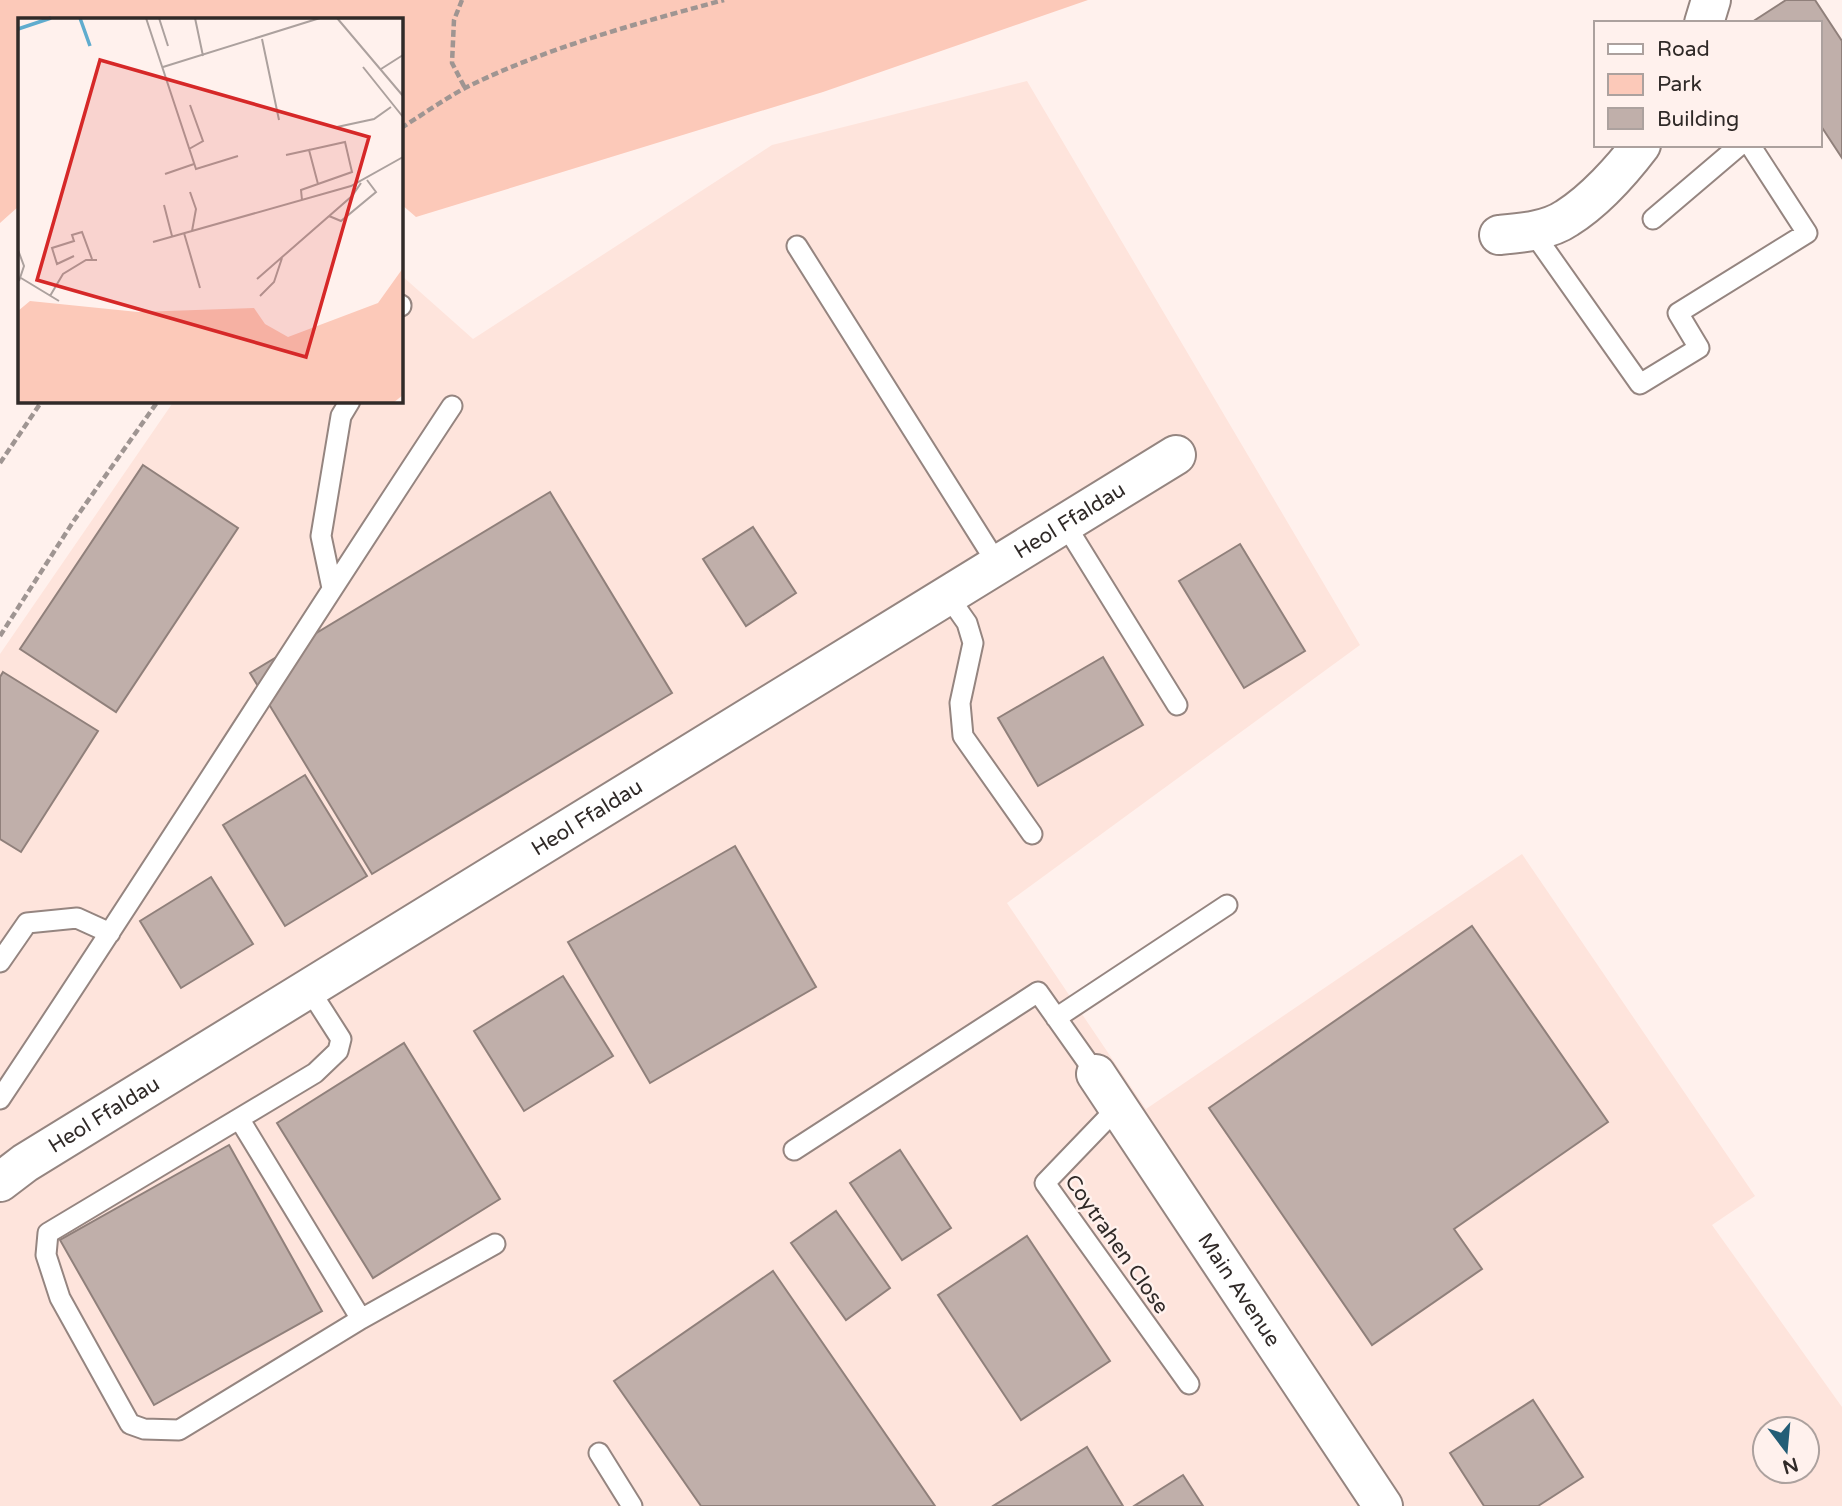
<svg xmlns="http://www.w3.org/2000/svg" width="1842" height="1506" font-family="'Varela Round',sans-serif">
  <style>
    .built { fill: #fee4dc; fill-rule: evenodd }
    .green { fill: #fcc9b9 }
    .building { fill: #c0afaa; stroke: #90807b; stroke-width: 2 }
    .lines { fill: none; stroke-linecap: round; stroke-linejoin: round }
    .service-casing { stroke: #958580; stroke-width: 23 }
    .minor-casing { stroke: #958580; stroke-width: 42 }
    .path { stroke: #9f9592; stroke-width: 4.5; stroke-dasharray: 7 3.5; stroke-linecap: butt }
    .service { stroke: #fff; stroke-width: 19 }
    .minor { stroke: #fff; stroke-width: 38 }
    .labels { text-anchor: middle; stroke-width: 5; stroke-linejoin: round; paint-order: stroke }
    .street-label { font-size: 21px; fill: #302a28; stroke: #fff1ed }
    .inset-river { fill: none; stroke: #60acce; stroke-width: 3.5 }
    .inset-road { fill: none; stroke: #aca19e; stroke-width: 2 }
    .view { fill: #d62828; fill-opacity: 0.15; stroke: #d62828; stroke-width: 3.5 }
    .inset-edge { fill: none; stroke: #302a28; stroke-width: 3.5 }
  </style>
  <rect width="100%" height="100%" fill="#fff1ed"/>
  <path class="built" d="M1027 81 1360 645 1007 903 1146 1109 1522 854 1755 1196 1712 1225 1842 1407V1506H0V654L174 401H401V275L473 339 772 145ZM1765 1429H1807V1471H1765Z"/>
  <path class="green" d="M0 0H1088L823 92 416 217 401 204V19H19V206L0 223Z"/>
  <path class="building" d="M1786 0H1815L1842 41V158L1819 123V23L1752 22Z
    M143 465 238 528 116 712 20 649Z
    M550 492 672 693 372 874 250 673Z
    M753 527 796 593 746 626 703 559Z
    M1240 544 1305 651 1244 688 1179 581Z
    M1103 657 1143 725 1038 786 998 718Z
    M3 672 98 731 21 852 0 839V677Z
    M305 775 367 876 285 926 223 825Z
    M735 846 816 987 650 1083 568 942Z
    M211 877 253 944 181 988 140 921Z
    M1472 926 1608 1122 1454 1229 1482 1269 1372 1345 1209 1108Z
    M563 976 613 1056 524 1111 474 1031Z
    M404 1043 500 1199 373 1278 277 1123Z
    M229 1145 322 1311 154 1405 60 1240Z
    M900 1150 951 1228 902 1260 850 1183Z
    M836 1211 890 1288 846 1320 791 1243Z
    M1027 1236 1110 1361 1021 1420 938 1295Z
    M773 1271 935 1506H701L614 1381Z
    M1533 1400 1583 1477 1538 1506H1484L1450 1453Z
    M1087 1447 1123 1506H993Z
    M1183 1475 1203 1506H1134Z"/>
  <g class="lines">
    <defs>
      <path id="service" d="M1653 219 1740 145
        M1532 231 1640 384 1699 348 1678 313 1807 233 1750 145
        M797 246 998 565
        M401 306V305
        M1065 524 1177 705
        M332 588 321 536 341 416 350 401
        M948 596 967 623 973 643 960 703 963 736 1032 834
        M0 962 27 923 77 918 110 933
        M309 989 341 1039 338 1051 315 1073 48 1233 46 1255 60 1298 130 1424 144 1429 179 1430 361 1319
        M1056 1018 1227 905
        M0 1099C153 870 300 636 452 406
        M1119 1106 1045 1183 1189 1384
        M240 1120 361 1319 495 1244
        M794 1150 1038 992 1096 1074
        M599 1453 632 1506"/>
      <g id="minor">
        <path d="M1704 23 1711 0"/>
        <path d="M1499 235C1521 233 1548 231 1567 218 1594 201 1622 170 1641 145"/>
        <path id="s1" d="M1096 1074 1383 1506"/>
        <path id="s2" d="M0 1182 25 1163 1176 455"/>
      </g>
    </defs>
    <use href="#service" class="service-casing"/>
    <use href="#minor" class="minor-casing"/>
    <path class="path" d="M462 0 454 20 452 63 465 88
      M401 128C422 115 443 100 465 88 545 48 638 23 724 0
      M0 463 42 401
      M0 636 73 522 158 401"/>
    <use href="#service" class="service"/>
    <use href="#minor" class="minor"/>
  </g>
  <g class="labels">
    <g class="street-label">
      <text dy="7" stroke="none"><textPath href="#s2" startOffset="1258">Heol Ffaldau</textPath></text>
      <text dy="7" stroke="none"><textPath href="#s2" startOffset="691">Heol Ffaldau</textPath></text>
      <text dy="7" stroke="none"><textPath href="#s2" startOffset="124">Heol Ffaldau</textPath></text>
      <text transform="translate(1117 1244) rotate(55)" y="7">Coytrahen Close</text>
      <text dy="7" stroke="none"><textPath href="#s1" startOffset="259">Main Avenue</textPath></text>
    </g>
  </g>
  <g transform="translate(18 18)">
    <rect width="385" height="385" fill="#fff1ed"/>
    <path d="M385 250V377L375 385H0V293L12 283 120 294 236 290 247 306 270 319 360 285Z" fill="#fcc9b9"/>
    <path class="inset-river" d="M62 0 72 28M0 11 33 0"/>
    <path class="inset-road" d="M128 0 178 151 220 138M141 0 150 28M177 0 185 38M319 0 385 78M244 21 261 102M145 49 302 0M345 49 385 99M363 51 385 37M319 109 356 101 373 89M171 131 185 123 172 87M268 137 291 132 300 166M147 156 176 146M172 174 178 191 174 213M284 182 283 172 334 154 327 124 291 132M146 187 154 218M311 198 323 203 358 174 349 162M166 215 182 270M135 224 333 168 385 139M0 232 6 248 1 263M56 238 39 246 34 230 56 223 54 217 64 214 74 241M3 260 41 283M239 261 334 178 343 165M32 278 45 256 68 242H79M242 278 256 264 264 240"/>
    <path class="view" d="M82 42 351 119 288 339 19 262Z"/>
    <rect width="385" height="385" class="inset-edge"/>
  </g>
  <rect x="1594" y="21" width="228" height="126" fill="#fff1ed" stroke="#aca19e" stroke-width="2"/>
  <rect x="1608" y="44" width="35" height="10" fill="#ffffff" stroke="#aca19e" stroke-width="2"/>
  <text x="1657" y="56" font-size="21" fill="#302a28">Road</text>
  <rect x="1608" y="74" width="35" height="21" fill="#fcc9b9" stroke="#aca19e" stroke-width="2"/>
  <text x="1657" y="91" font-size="21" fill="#302a28">Park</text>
  <rect x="1608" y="108" width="35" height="21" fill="#c0afaa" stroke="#aca19e" stroke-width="2"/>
  <text x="1657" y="126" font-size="21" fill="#302a28">Building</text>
  <g transform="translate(1786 1450) rotate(164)"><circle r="33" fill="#fff1ed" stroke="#aca19e" stroke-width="2"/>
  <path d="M0-5L12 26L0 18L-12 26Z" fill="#235d76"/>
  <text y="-10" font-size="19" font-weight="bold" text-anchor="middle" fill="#302a28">N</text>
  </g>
</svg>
